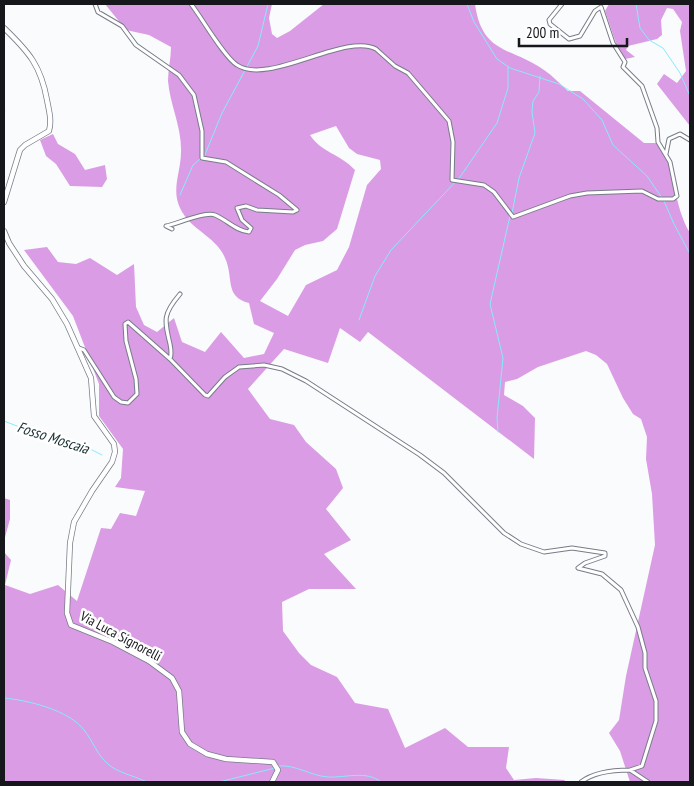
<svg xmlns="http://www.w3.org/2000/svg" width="694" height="786" font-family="'PT Sans Narrow',sans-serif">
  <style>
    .forest { fill: #da9ce4; fill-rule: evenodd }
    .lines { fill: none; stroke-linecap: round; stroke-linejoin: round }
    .stream { stroke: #87ebfc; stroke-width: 1 }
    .minor-casing { stroke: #777c87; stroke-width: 5 }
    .secondary-casing { stroke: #777c87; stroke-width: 6 }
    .minor { stroke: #fff; stroke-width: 3 }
    .secondary { stroke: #fff; stroke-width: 4.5 }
    .labels { text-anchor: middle; stroke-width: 5; stroke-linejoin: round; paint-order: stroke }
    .street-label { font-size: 14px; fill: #15171b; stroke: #fff }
    .water-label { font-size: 15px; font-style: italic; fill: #162e32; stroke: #fff }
  </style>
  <rect width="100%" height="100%" fill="#fafbfd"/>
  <path class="forest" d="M105 4H272L269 18 272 34 277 38 290 31 324 4H475C482 55 512 47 544 70 553 76 560 84 568 91H580L644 143H659C676 170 673 205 690 233V782H630L620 751 609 733 619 720 626 676 655 545 652 494 646 459 647 437 641 419 633 414 623 398 607 364 596 355 586 351 538 367 517 379 505 382 504 395 523 406 535 418 534 459 368 332 360 342 340 328 328 363 284 349 248 389 270 419 294 425 306 442 336 469 343 488 326 509 351 540 324 554 356 589H309L282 602 283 631 299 653 311 665 337 677 355 703 388 709 405 748 445 728 468 747H509L506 768 514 780 536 778 565 780 564 782H4V552L11 560 5 585 30 594 58 585 77 601 101 528 111 529 120 513 136 516 145 491 115 487 121 478 123 449 99 416V384L73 316 24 250 47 247 58 262 76 264 90 258 117 275 134 264 136 307 144 325 157 332 174 318 182 342 205 352 221 332 244 358 264 354 274 333 254 324 249 303C224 297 234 277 225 258 216 236 190 230 180 208 171 189 181 172 181 152 182 128 170 105 168 81 168 70 171 58 171 47L149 35 126 30ZM336 126 349 148 357 154 380 160 381 169 367 185 349 247 337 270 306 285 288 316 260 301 277 279 295 250 305 245 323 241 337 229 355 170C339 153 322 153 310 135Z
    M609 4H690V126L657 84 664 74 677 83 686 71 680 31 682 22 673 9 667 8 661 20 662 35 657 39 628 46 626 50 635 57 625 59 618 49 605 11Z
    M53 134 58 144 75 154 85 170 105 165 107 179 102 187 70 186 56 164 46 156 40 140Z
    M4 498 10 500V519L4 541Z"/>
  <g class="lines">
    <path class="stream" d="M467 4 474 22 497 59 510 68 559 84 583 99 602 120 613 145 647 176 662 198
      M636 4 640 28 649 40 663 48 680 73 690 96
      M4 109 5 110
      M204 157 222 113 258 46 268 4
      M180 195 193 165 200 159
      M664 201 674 224 690 254
      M512 213 519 178 535 133 532 112 533 101 539 92 540 76
      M359 320 375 276 391 250 460 177 497 123 508 88V67
      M690 340V352
      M4 421C36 435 71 437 102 455
      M498 432 497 418 503 358 490 304 510 216
      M4 698C27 700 69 710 84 730 93 741 97 755 108 764 118 773 135 776 147 782
      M278 766C295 764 311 776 328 777 345 778 367 770 381 782
      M219 782 275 768"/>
    <defs>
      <path id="minor" d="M95 4 98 12 122 26 136 45 179 75 194 95 202 131V158L226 162 279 195 297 210
        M191 4C202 18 224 57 237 65 268 86 346 32 376 49L395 66 408 73 449 121 453 142 452 180 484 185 494 192 513 217 570 196 587 193 642 191 658 199H673L677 196 670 162 658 142 657 128 642 86 623 67 625 62 613 43 601 7 595 11 580 36 569 39 550 24 549 20 562 4
        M666 154 669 139 680 134 690 140
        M172 229 166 226C177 224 205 211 215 215 227 220 236 231 249 232L251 228 242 220 237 208 246 206 257 210 293 212 297 210
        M79 348 84 350 114 397 121 402 128 403 137 394 136 379 126 341 125 324 128 322 170 359 205 395 208 396 225 377 239 367 264 365 282 369 306 381 420 455 444 473 504 533 521 544 544 552 572 548 605 553V556L585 563 578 568 602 574 621 590 638 627 645 653V668L656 701V721L642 766 630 770 648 782
        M170 359C172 354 171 349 170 344 164 319 163 314 180 294
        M581 782C594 772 614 770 630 770"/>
      <path id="secondary" d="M4 28C29 52 41 66 47 100 49 111 52 120 49 131L25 145 20 150 4 202
        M4 231 9 243 24 266 52 299 67 324 91 378 94 416 114 444 115 452 112 462 92 491 74 522 70 543 67 613 71 625 113 642 149 661 172 678 179 691 182 732 190 744 207 754 226 759 273 762 278 770 272 782"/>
    </defs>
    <use href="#minor" class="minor-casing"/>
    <use href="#secondary" class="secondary-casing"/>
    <use href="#minor" class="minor"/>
    <use href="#secondary" class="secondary"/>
  </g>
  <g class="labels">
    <g class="street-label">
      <text transform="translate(121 636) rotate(28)" y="5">Via Luca Signorelli</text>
    </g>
    <g class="water-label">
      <text transform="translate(53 438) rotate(18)" y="5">Fosso Moscaia</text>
    </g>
  </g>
  <rect width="694" height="786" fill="none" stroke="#15171b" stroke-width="10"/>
  <path d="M519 38v8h108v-8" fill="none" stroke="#15171b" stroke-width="2.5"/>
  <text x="526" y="38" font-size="15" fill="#15171b" stroke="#ffffff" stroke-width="4" paint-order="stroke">200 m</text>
</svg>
